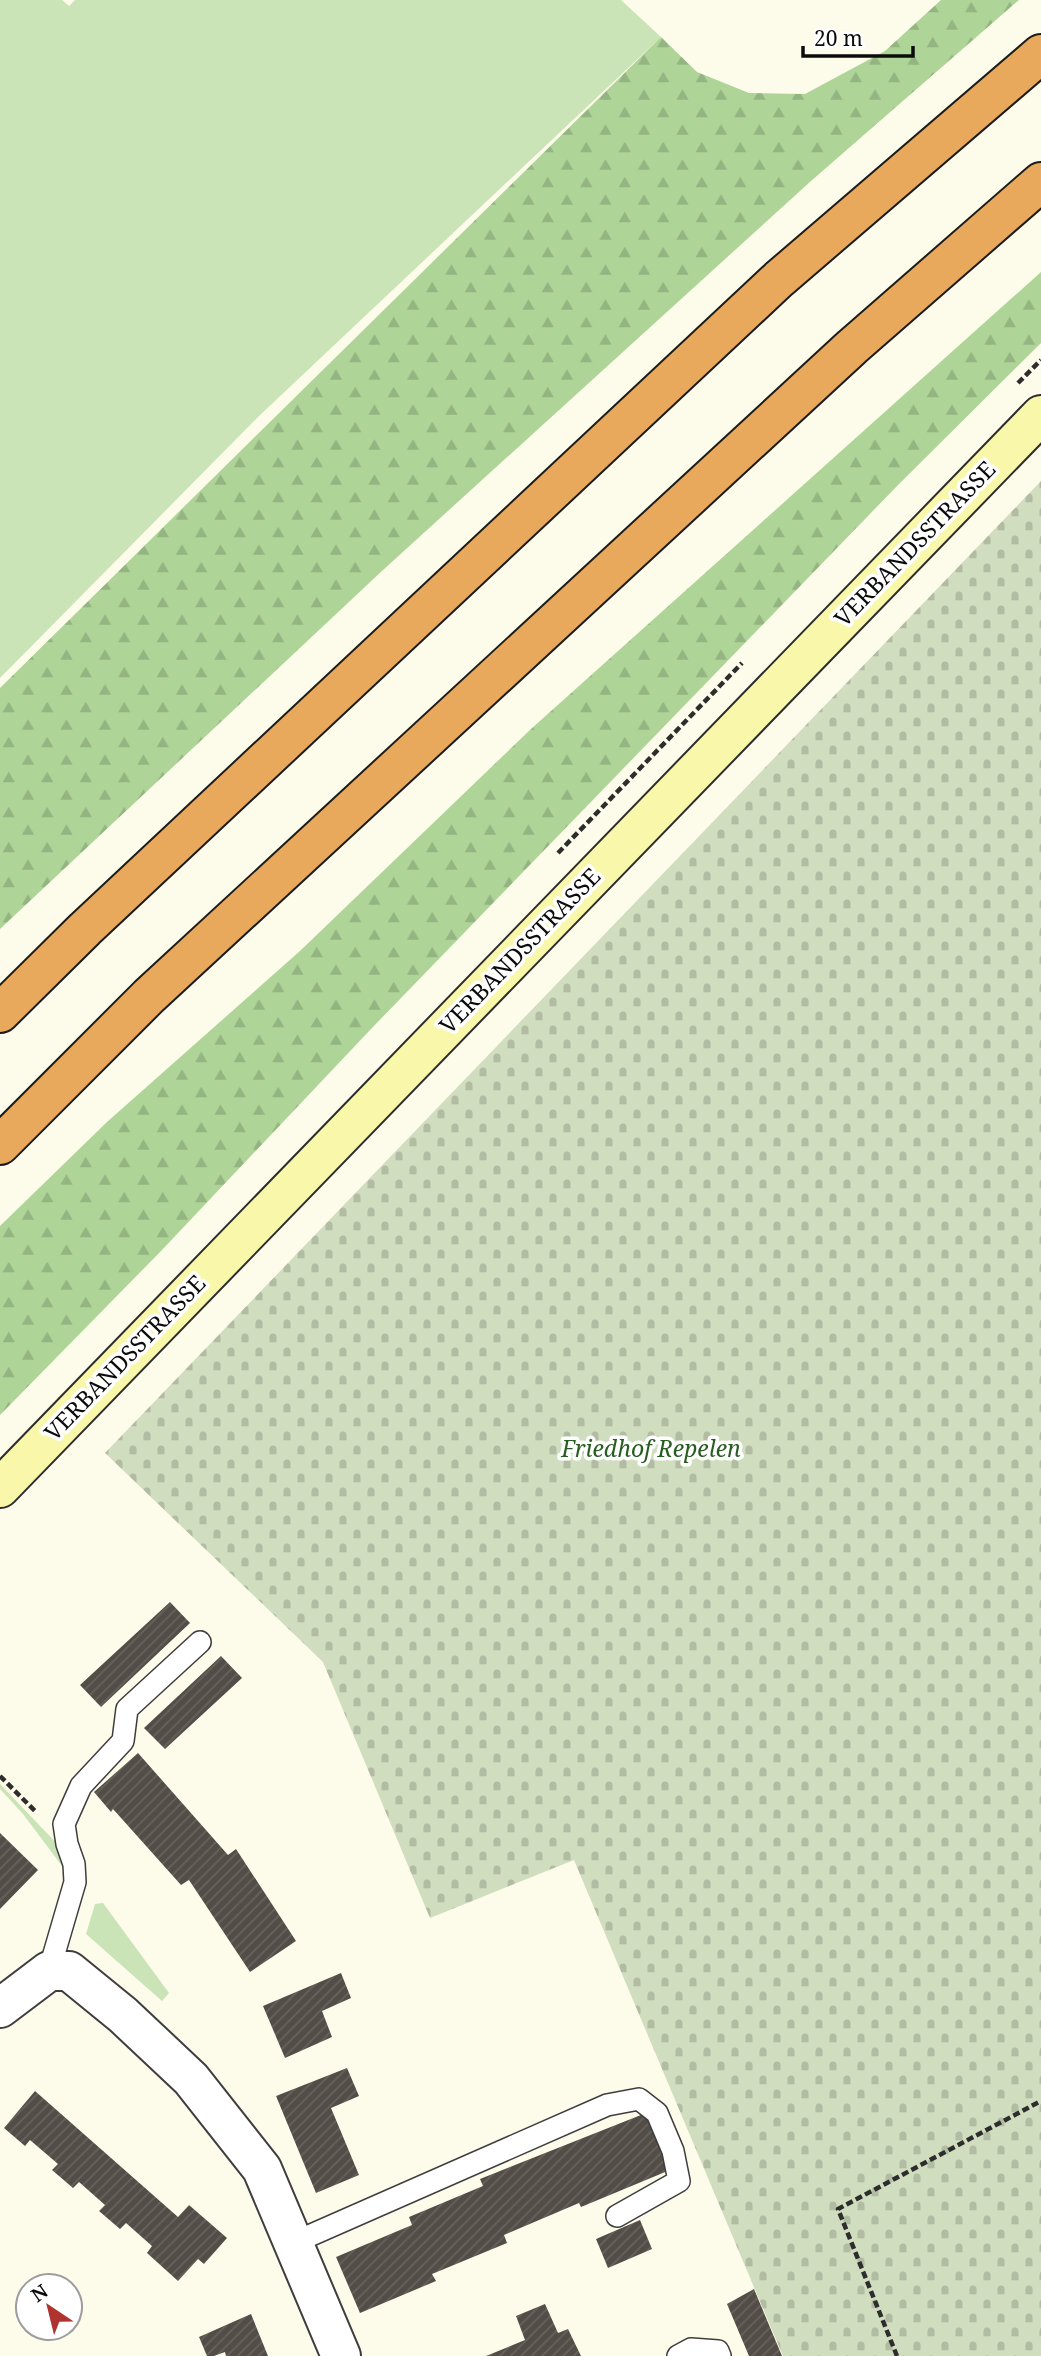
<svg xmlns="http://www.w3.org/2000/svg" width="1041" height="2356" font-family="'Noto Serif',serif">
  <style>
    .green { fill: #cbe4b7 }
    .forest { fill: url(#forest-firs) }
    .cemetery { fill: url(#cemetery-stones) }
    .building { fill: url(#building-hatch) }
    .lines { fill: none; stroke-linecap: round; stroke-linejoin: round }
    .lane-casing { stroke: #3e3e3e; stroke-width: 24 }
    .street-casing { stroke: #3e3e3e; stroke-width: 42 }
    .secondary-casing { stroke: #2d2d2d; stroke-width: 42 }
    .highway-casing { stroke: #1c1c1c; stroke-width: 42 }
    .path { stroke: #2d2d2d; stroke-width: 4.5; stroke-dasharray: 7 3.5; stroke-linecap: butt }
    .lane { stroke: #fff; stroke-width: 21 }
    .street { stroke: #fff; stroke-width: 38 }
    .secondary { stroke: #f9f7aa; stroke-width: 38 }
    .highway { stroke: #e9a95d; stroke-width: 38 }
    .labels { text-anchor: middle; stroke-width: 7; stroke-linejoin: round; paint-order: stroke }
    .street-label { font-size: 23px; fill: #0b0b0b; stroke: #fff }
    .park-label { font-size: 23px; font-style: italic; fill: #285d21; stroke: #fff }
  </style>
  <defs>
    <pattern id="forest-firs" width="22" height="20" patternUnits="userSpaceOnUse" patternTransform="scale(1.75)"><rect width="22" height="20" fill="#aed498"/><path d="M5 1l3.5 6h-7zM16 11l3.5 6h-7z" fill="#94b582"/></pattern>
    <pattern id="cemetery-stones" width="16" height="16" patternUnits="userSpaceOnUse" patternTransform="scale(1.75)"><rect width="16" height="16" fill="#d0ddbe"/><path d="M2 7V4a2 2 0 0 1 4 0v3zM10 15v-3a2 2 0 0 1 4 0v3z" fill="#b1bca2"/></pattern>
    <pattern id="building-hatch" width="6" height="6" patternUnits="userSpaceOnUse" patternTransform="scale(1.75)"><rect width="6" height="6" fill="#534d48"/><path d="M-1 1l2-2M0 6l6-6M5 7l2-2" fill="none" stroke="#67625e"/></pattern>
  </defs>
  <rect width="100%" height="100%" fill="#fdfbea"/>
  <path class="green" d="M0 0H62L69 6 75 0H621L661 37 259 416 0 678Z
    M0 1784 64 1851 71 1878 23 1814 0 1789Z
    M103 1903 169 1993 162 2001 86 1934 95 1904Z"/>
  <path class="forest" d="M941 0H1019L811 181 383 570 0 929V688L661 37 697 72 749 93 805 94 885 51Z
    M1041 272V343L898 485 370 1030 161 1251 0 1415V1226L107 1122 300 951 531 729Z"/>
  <path class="cemetery" d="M1041 481V2356H783L574 1860 430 1918 323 1662 105 1453Z"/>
  <path class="building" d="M170 1602 190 1623 101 1707 80 1685Z
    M221 1656 242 1678 165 1749 144 1728Z
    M138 1753 228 1855 236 1849 296 1941 250 1972 189 1880 181 1885 113 1809 111 1812 94 1792Z
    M0 1833 38 1870 0 1909Z
    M341 1973 351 1998 322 2011 332 2037 285 2058 263 2006Z
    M347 2068 359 2096 331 2108 359 2175 316 2193 276 2096Z
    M35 2091 178 2217 189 2205 227 2238 204 2264 198 2259 178 2281 147 2253 152 2246 126 2223 120 2229 99 2211 105 2205 79 2182 73 2188 52 2170 58 2164 30 2140 25 2146 4 2128Z
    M646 2113 670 2170 581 2207 579 2203 504 2235 507 2243 432 2274 436 2281 360 2313 336 2257 412 2225 409 2217 483 2186 480 2179Z
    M640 2220 652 2249 608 2268 596 2239Z
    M754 2289 782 2356H749L727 2304Z
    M545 2304 558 2333 568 2329 581 2356H486L525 2340 516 2316Z
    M251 2314 268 2356H226L225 2352 214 2356H207L199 2337Z"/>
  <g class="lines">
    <defs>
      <path id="lane" d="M49 1971 75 1882 74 1864 67 1844 64 1824 81 1786 123 1741 127 1709 200 1642
        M293 2243 607 2105 639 2099 657 2113 673 2151 679 2181 617 2216
        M678 2356 691 2349 718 2351 720 2356"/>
      <path id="street" d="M0 2008 49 1971H69L123 2015 191 2079 262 2169 341 2356"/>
      <path id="secondary" d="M0 1488 1041 415"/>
      <path id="highway" d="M0 1013 85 929 779 279 1041 54
        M0 1145 149 996 852 347 1041 182"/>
    </defs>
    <use href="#lane" class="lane-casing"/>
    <use href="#street" class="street-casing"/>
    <use href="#secondary" class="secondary-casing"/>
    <use href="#highway" class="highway-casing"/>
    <path class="path" d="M1018 383 1041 360
      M558 853 742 663
      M0 1776 37 1813
      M897 2356 838 2209 1041 2101"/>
    <use href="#lane" class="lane"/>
    <use href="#street" class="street"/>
    <use href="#secondary" class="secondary"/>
    <use href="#highway" class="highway"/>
  </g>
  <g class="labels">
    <g class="street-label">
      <text transform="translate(915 544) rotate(-46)" y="8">VERBANDSSTRASSE</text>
      <text transform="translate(520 951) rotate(-46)" y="8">VERBANDSSTRASSE</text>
      <text transform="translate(125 1358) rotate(-46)" y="8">VERBANDSSTRASSE</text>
    </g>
    <g class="park-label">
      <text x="651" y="1457">Friedhof Repelen</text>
    </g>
  </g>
  <g transform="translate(49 2307) rotate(325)"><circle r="33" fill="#ffffff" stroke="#9d9d9d" stroke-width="2"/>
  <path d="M0-5L12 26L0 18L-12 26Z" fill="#af332f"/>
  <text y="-10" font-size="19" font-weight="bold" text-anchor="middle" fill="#0b0b0b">N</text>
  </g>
  <path d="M803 46v10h110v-10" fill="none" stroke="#0b0b0b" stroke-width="3.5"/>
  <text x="814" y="46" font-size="21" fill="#0b0b0b" stroke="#ffffff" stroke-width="5" paint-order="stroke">20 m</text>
</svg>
